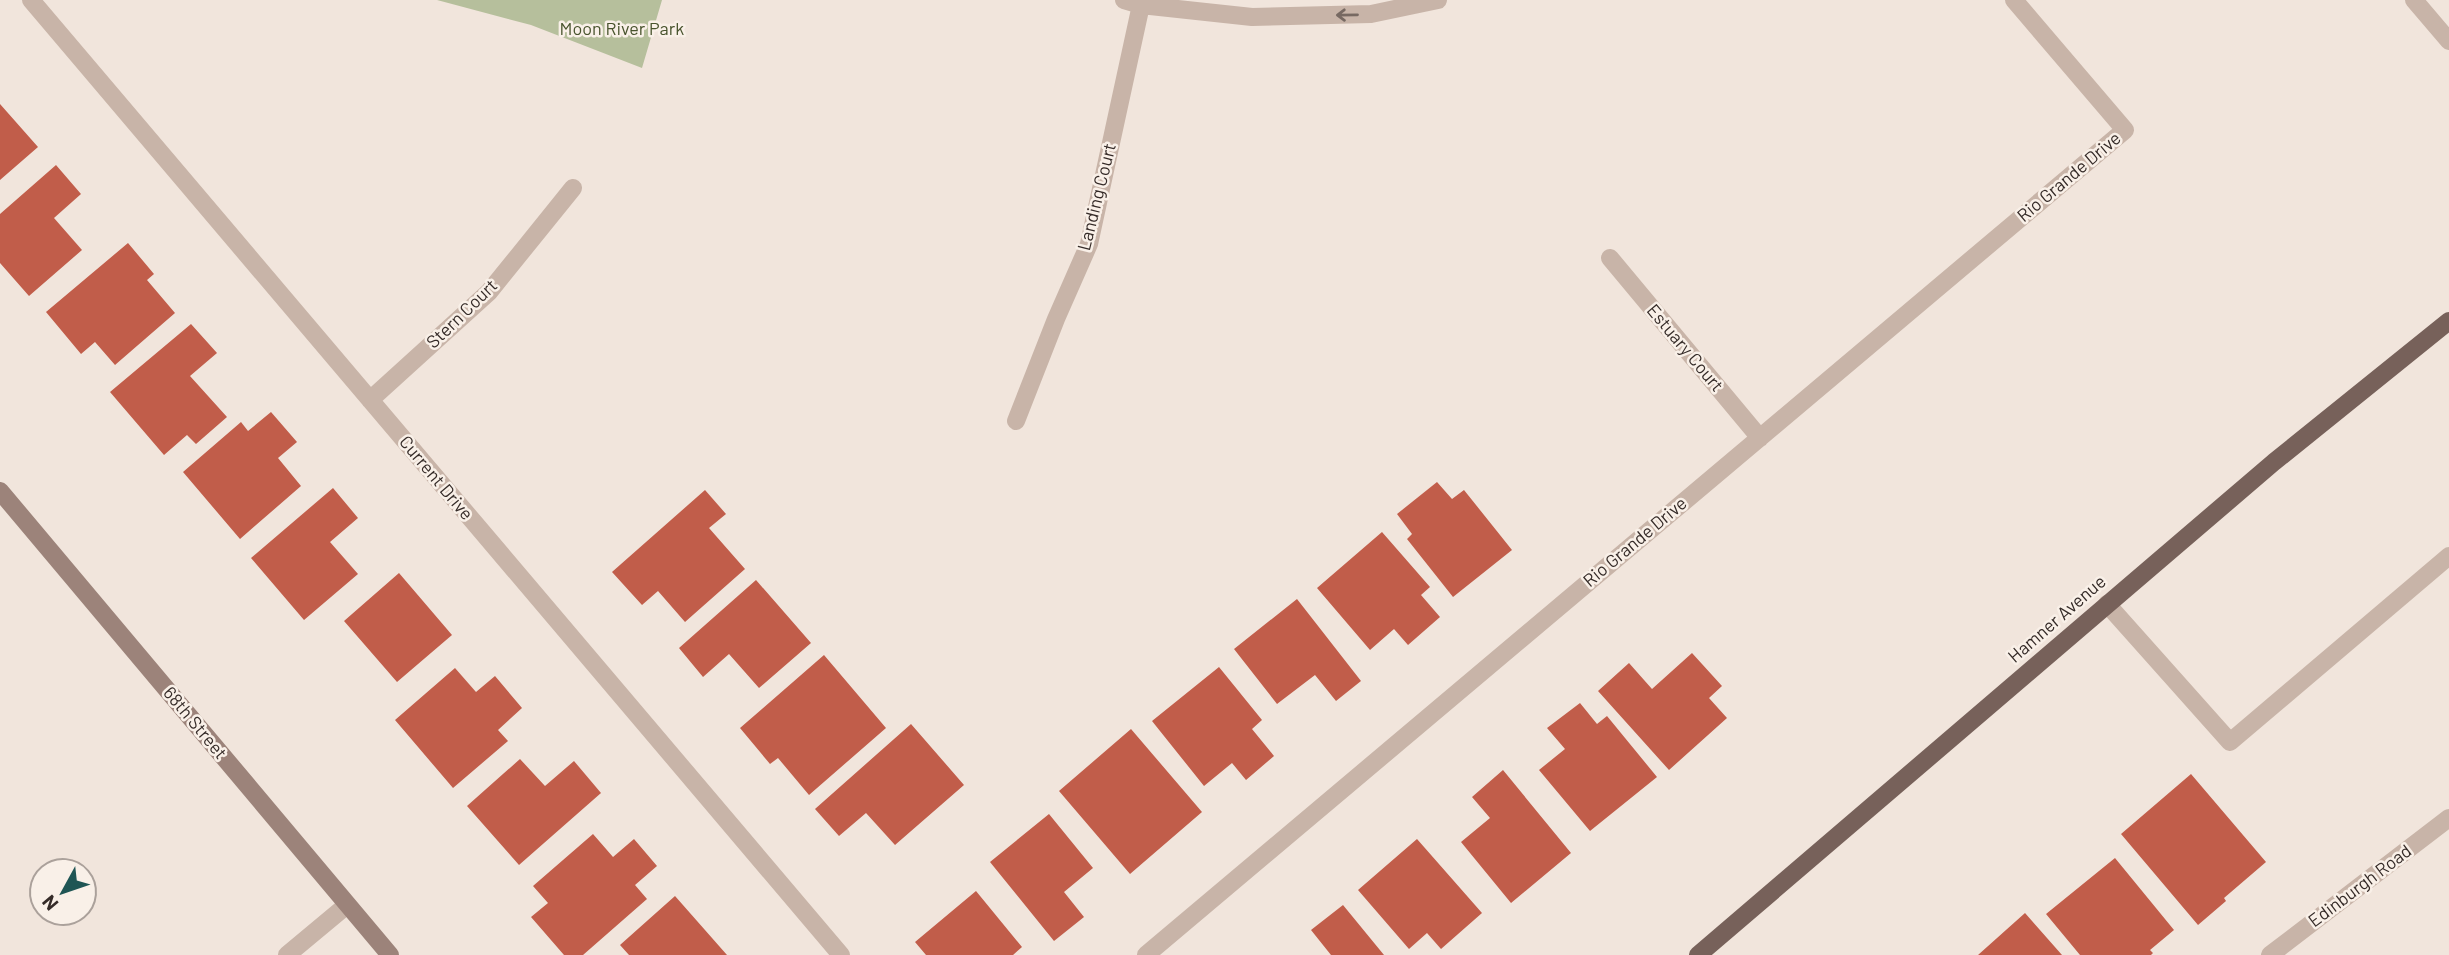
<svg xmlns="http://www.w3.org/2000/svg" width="2449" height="955" font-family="Barlow,sans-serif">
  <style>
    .green { fill: #b6bf9c }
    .building { fill: #c15d4a }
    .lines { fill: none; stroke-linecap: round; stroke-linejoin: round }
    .lane { stroke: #c8b4a8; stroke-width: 18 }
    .street { stroke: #c8b4a8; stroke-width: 18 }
    .secondary { stroke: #9c837a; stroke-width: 18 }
    .primary { stroke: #77615a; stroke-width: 18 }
    .oneway { stroke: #776962 }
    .labels { text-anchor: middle; stroke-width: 5; stroke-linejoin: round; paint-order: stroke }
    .park-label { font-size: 18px; fill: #48532d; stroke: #f9f0e8 }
    .street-label { font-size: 18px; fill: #352b28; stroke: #f9f0e8 }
  </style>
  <rect width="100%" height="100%" fill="#f1e5dc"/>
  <path class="green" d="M437 0H662L642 68 531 25Z"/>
  <path class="building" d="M0 104 38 147 0 180Z
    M56 165 81 194 54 218 82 250 29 296 0 263V214Z
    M128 243 154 274 147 280 175 313 115 365 95 342 81 354 46 312Z
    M191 324 217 353 190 376 227 417 196 444 187 435 164 455 110 392Z
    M271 412 297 442 278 458 301 486 240 539 183 472 241 422 248 431Z
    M1437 482 1452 499 1464 490 1512 550 1453 597 1407 539 1412 534 1397 514Z
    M333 488 358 518 330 542 358 574 304 620 251 558Z
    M705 490 726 514 709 528 745 569 685 622 658 591 642 605 612 572Z
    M1382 532 1430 587 1421 595 1440 617 1408 645 1394 629 1370 650 1317 588Z
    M399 573 452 635 397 682 344 621Z
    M756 580 811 643 759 688 729 654 703 677 679 648Z
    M1297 599 1361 681 1336 701 1315 675 1277 704 1234 649Z
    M1692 653 1722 686 1709 698 1727 718 1669 770 1598 691 1629 663 1652 689Z
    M824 655 886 728 809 795 778 758 770 764 740 728Z
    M1219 667 1262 720 1252 729 1274 756 1246 780 1232 763 1204 786 1152 721Z
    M455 668 476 692 495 676 522 708 498 730 508 741 453 788 395 720Z
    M1580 703 1597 724 1607 716 1657 777 1590 831 1539 770 1565 749 1547 728Z
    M911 724 964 785 895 845 866 813 839 836 815 809Z
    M1131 729 1202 812 1130 874 1059 791Z
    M520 759 545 786 574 761 601 793 519 865 467 806Z
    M1503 770 1571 853 1511 903 1461 842 1490 818 1472 797Z
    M2191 774 2266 862 2224 898 2226 901 2198 925 2121 834Z
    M1049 814 1093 868 1064 892 1084 917 1054 941 990 862Z
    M593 834 613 857 634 839 657 866 635 885 647 899 583 955H564L531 917 548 903 533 886Z
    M1417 839 1482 913 1441 949 1427 933 1409 949 1358 890Z
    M2115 858 2174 930 2150 950 2153 953 2151 955H2080L2046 914Z
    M976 891 1022 947 1013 955H926L915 942Z
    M675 896 727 955H629L620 945Z
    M1343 905 1384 955H1331L1311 930Z
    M2025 913 2062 955H1978Z"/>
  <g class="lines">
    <path class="lane" d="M2107 604 2230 742 2449 556"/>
    <path class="street" d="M31 0 841 955
      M1124 0 1141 5 1252 17 1371 14 1438 0
      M2414 0 2449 41
      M1610 258 1760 438
      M370 400 489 292 573 188
      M1016 421 1056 319 1089 244 1141 5
      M287 955 347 905
      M1146 955 2125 130 2014 0
      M2270 955 2449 818"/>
    <path class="secondary" d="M0 491 390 955"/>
    <path class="primary" d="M1698 955 2274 462 2449 321"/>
  </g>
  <defs><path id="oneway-shaft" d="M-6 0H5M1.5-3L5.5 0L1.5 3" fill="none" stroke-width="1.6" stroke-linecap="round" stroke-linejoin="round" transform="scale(1.75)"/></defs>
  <use class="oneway" href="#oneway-shaft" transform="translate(1347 15) rotate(179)"/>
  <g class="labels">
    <g class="park-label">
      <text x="622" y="35">Moon River Park</text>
    </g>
    <g class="street-label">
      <text transform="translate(2069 177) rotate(-40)" y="6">Rio Grande Drive</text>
      <text transform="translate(1097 197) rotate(-76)" y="6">Landing Court</text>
      <text transform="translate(462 314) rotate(-44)" y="6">Stern Court</text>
      <text transform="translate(1685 348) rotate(50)" y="6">Estuary Court</text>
      <text transform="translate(436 478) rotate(50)" y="6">Current Drive</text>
      <text transform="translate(1635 542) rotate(-40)" y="6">Rio Grande Drive</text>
      <text transform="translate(2057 619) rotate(-41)" y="6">Hamner Avenue</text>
      <text transform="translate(195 723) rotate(50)" y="6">68th Street</text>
      <text transform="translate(2360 886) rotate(-37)" y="6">Edinburgh Road</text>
    </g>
  </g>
  <g transform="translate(63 892) rotate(230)"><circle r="33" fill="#f9f0e8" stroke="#aba19b" stroke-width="2"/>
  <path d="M0-5L12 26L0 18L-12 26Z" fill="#1f5554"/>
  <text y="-10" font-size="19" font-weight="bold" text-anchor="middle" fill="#352b28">N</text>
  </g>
</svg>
